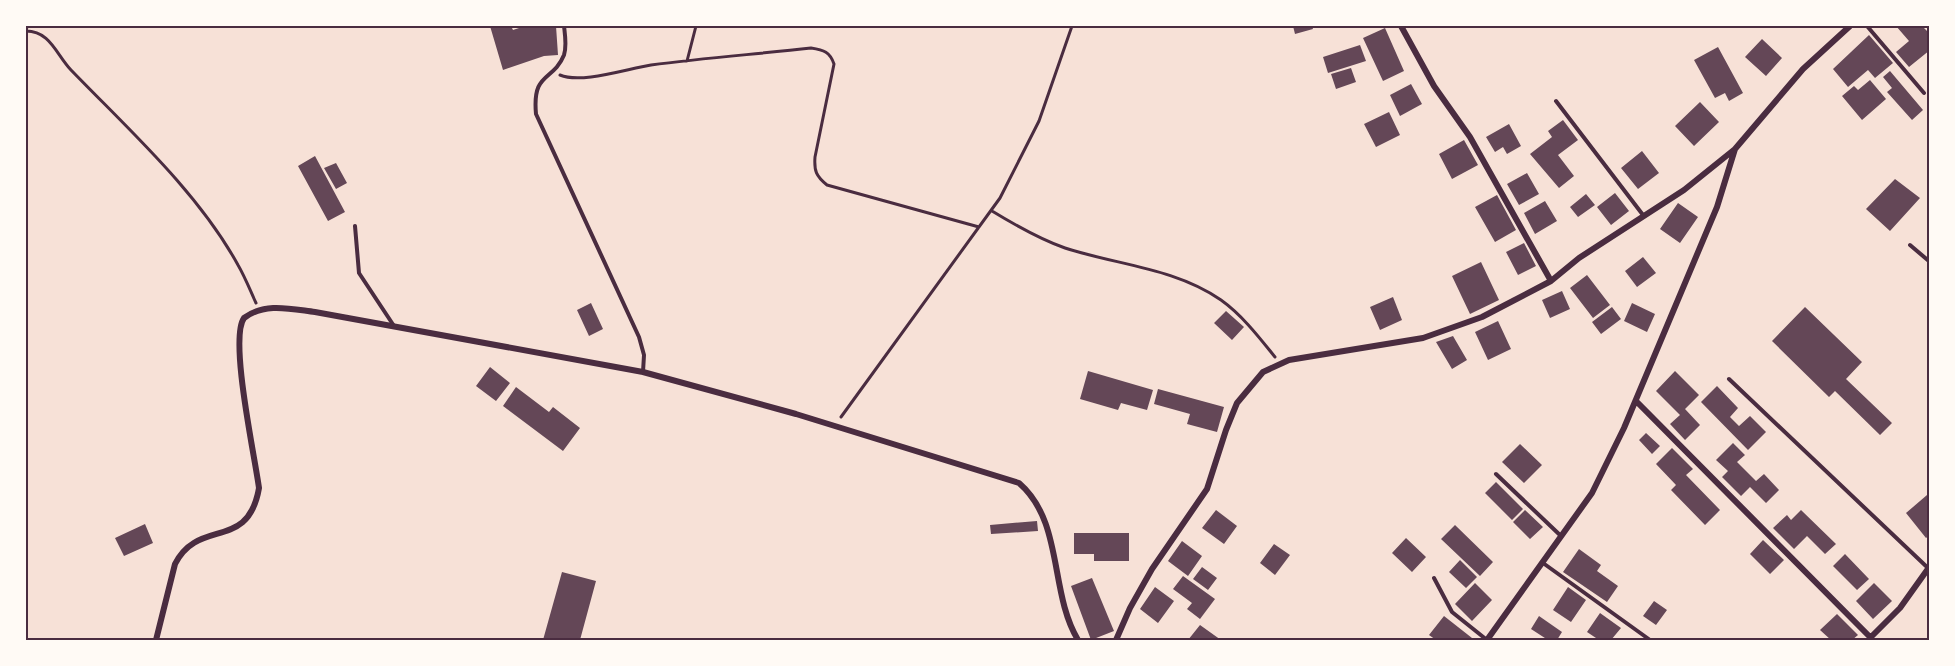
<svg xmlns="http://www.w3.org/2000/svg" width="1955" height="666" font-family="'Source Serif 4',serif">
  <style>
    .building { fill: #644757 }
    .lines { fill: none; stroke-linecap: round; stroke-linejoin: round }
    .path { stroke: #4a2c40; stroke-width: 3 }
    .service { stroke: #4a2c40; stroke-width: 4 }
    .minor { stroke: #4a2c40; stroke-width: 6 }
    .neatline { fill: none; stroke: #4a2c40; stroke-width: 2 }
  </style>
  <rect width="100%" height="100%" fill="#f7e1d7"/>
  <path class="building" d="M490 26H511L513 30 519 28 518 26H556L558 55 544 56 503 70Z
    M1293 26H1312L1313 29 1295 34Z
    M1896 26H1922L1930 34V50L1909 67 1896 52 1909 41Z
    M1385 28 1404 71 1383 81 1363 38Z
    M1869 35 1893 63 1875 78 1868 70 1848 87 1833 69Z
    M1762 39 1782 58 1766 76 1745 57Z
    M1360 45 1366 61 1328 73 1323 57Z
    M1718 47 1743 93 1729 101 1725 93 1715 98 1694 60Z
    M1351 68 1356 82 1336 89 1331 74Z
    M1890 71 1923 110 1912 120 1887 92 1892 88 1883 77Z
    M1870 80 1886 99 1862 120 1842 96 1854 86 1858 90Z
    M1411 84 1422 104 1400 116 1390 95Z
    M1700 102 1719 122 1694 146 1675 126Z
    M1389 112 1400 135 1376 147 1364 124Z
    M1563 120 1578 140 1558 155 1574 176 1559 188 1530 154 1552 137 1548 131Z
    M1509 124 1521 146 1507 154 1503 147 1495 152 1486 137Z
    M1464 140 1478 165 1452 179 1439 154Z
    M1642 151 1659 173 1638 189 1621 168Z
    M315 156 345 212 328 221 298 166Z
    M336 163 347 183 336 189 324 168Z
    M1527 173 1539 194 1519 205 1507 184Z
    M1895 179 1920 198 1890 231 1866 209Z
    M1615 193 1629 211 1611 225 1597 207Z
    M1586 194 1595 205 1578 217 1570 207Z
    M1497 195 1516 230 1495 242 1475 207Z
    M1545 201 1557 221 1535 234 1524 213Z
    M1678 203 1698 217 1680 243 1660 229Z
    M1524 243 1536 266 1518 275 1506 252Z
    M1643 257 1656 273 1637 287 1625 271Z
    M1481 262 1499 300 1470 314 1452 276Z
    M1587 275 1610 305 1593 318 1570 288Z
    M1562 291 1570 309 1550 318 1542 300Z
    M1393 297 1402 320 1380 330 1370 307Z
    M591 303 603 329 589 336 577 310Z
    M1632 303 1655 314 1647 332 1624 321Z
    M1612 307 1621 319 1601 334 1592 322Z
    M1805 307 1862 362 1846 379 1892 423 1880 435 1835 391 1829 397 1772 341Z
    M1226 311 1244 327 1232 340 1214 323Z
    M1498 321 1511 349 1488 360 1475 332Z
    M1453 336 1467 360 1452 369 1436 342Z
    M490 367 510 383 496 401 476 386Z
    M1088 371 1153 390 1147 410 1121 403 1118 410 1080 399Z
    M1675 371 1699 395 1685 409 1700 425 1685 440 1670 424 1680 415 1656 391Z
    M1717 386 1738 408 1730 417 1739 426 1750 416 1766 432 1748 450 1701 402Z
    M516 387 549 412 553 407 580 428 563 451 503 406Z
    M1158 389 1224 407 1217 432 1187 424 1190 414 1154 404Z
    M1646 433 1660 446 1652 454 1639 440Z
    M1733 443 1745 455 1737 462 1756 481 1764 474 1779 490 1766 503 1750 487 1741 496 1722 477 1728 471 1716 460Z
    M1520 444 1542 465 1524 483 1502 462Z
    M1672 448 1693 469 1686 475 1720 510 1705 525 1671 490 1676 485 1656 464Z
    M1496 482 1523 509 1512 520 1485 493Z
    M1927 495 1930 535 1926 538 1906 513Z
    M1216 510 1237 526 1224 544 1202 528Z
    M1525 510 1543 527 1530 539 1513 522Z
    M1801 510 1836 544 1825 554 1807 536 1794 549 1773 528 1787 515 1791 520Z
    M1037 521 1038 531 991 534 990 525Z
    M145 524 153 543 124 556 115 538Z
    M1455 525 1493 562 1480 576 1441 539Z
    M1074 533H1129V561H1094V554H1074Z
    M1406 538 1426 557 1412 572 1392 553Z
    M1763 540 1784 560 1770 574 1750 554Z
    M1182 541 1202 556 1188 576 1168 561Z
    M1274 544 1290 555 1275 575 1260 563Z
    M1579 549 1601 565 1597 571 1618 586 1607 602 1563 572Z
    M1845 554 1869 579 1857 590 1833 566Z
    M1460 560 1477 577 1466 588 1449 572Z
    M1202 567 1217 578 1208 590 1193 579Z
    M562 572 596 581 580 640H543Z
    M1183 576 1215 599 1200 619 1187 609 1192 603 1173 589Z
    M1092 578 1114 631 1091 640 1071 586Z
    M1475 583 1492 600 1472 621 1455 604Z
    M1874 583 1892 601 1873 619 1856 601Z
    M1155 587 1174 601 1158 623 1140 609Z
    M1568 587 1586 600 1571 622 1553 610Z
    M1654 601 1667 610 1656 625 1643 616Z
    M1600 613 1621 628 1611 640H1599L1587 632Z
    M1837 614 1858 635 1852 640H1831L1820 630Z
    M1444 616 1472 638 1470 640H1436L1429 635Z
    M1539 616 1562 632 1557 640H1548L1531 629Z
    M1200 625 1221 640H1188Z"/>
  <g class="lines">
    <path class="path" d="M26 31C50 31 56 54 71 70 128 129 198 192 238 265 245 277 250 290 256 303
      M26 32 27 26
      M687 61 696 26
      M560 75C581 84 626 69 651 65 704 58 758 54 811 48 824 50 830 52 834 64L815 157C814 171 816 176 827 185L979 227
      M992 211C1015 225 1039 239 1065 248 1117 265 1175 268 1221 300 1242 315 1259 337 1275 357
      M841 417 1000 198 1039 121 1072 26"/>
    <path class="service" d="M564 26C565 35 567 46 564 55 553 82 532 71 536 114L639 337 644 355 643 372
      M1867 26 1924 93
      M1556 101 1643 215
      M355 226 359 273 394 326
      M1910 245 1930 262
      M1729 379 1928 568
      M1496 474 1561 536
      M1543 563 1650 640
      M1434 578 1452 612 1487 640"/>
    <path class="minor" d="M1401 26 1434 86 1470 137 1551 281
      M1636 401 1871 638
      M1869 639 1900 608 1930 566
      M156 640 175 564C199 517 248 552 259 488 255 457 229 339 244 318 265 302 291 309 315 312L643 372 796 414 1019 483C1064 522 1049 592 1078 640
      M1116 640 1130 608 1152 569 1207 489 1226 430 1237 403 1263 372 1289 360 1423 338 1482 317 1551 281 1579 258 1684 190 1735 149
      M1487 640 1592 493 1624 428 1717 207 1735 149 1803 69 1850 26"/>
  </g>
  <rect width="1955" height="666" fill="none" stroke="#fffaf5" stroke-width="54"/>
  <rect x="27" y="27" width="1901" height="612" class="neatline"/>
</svg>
